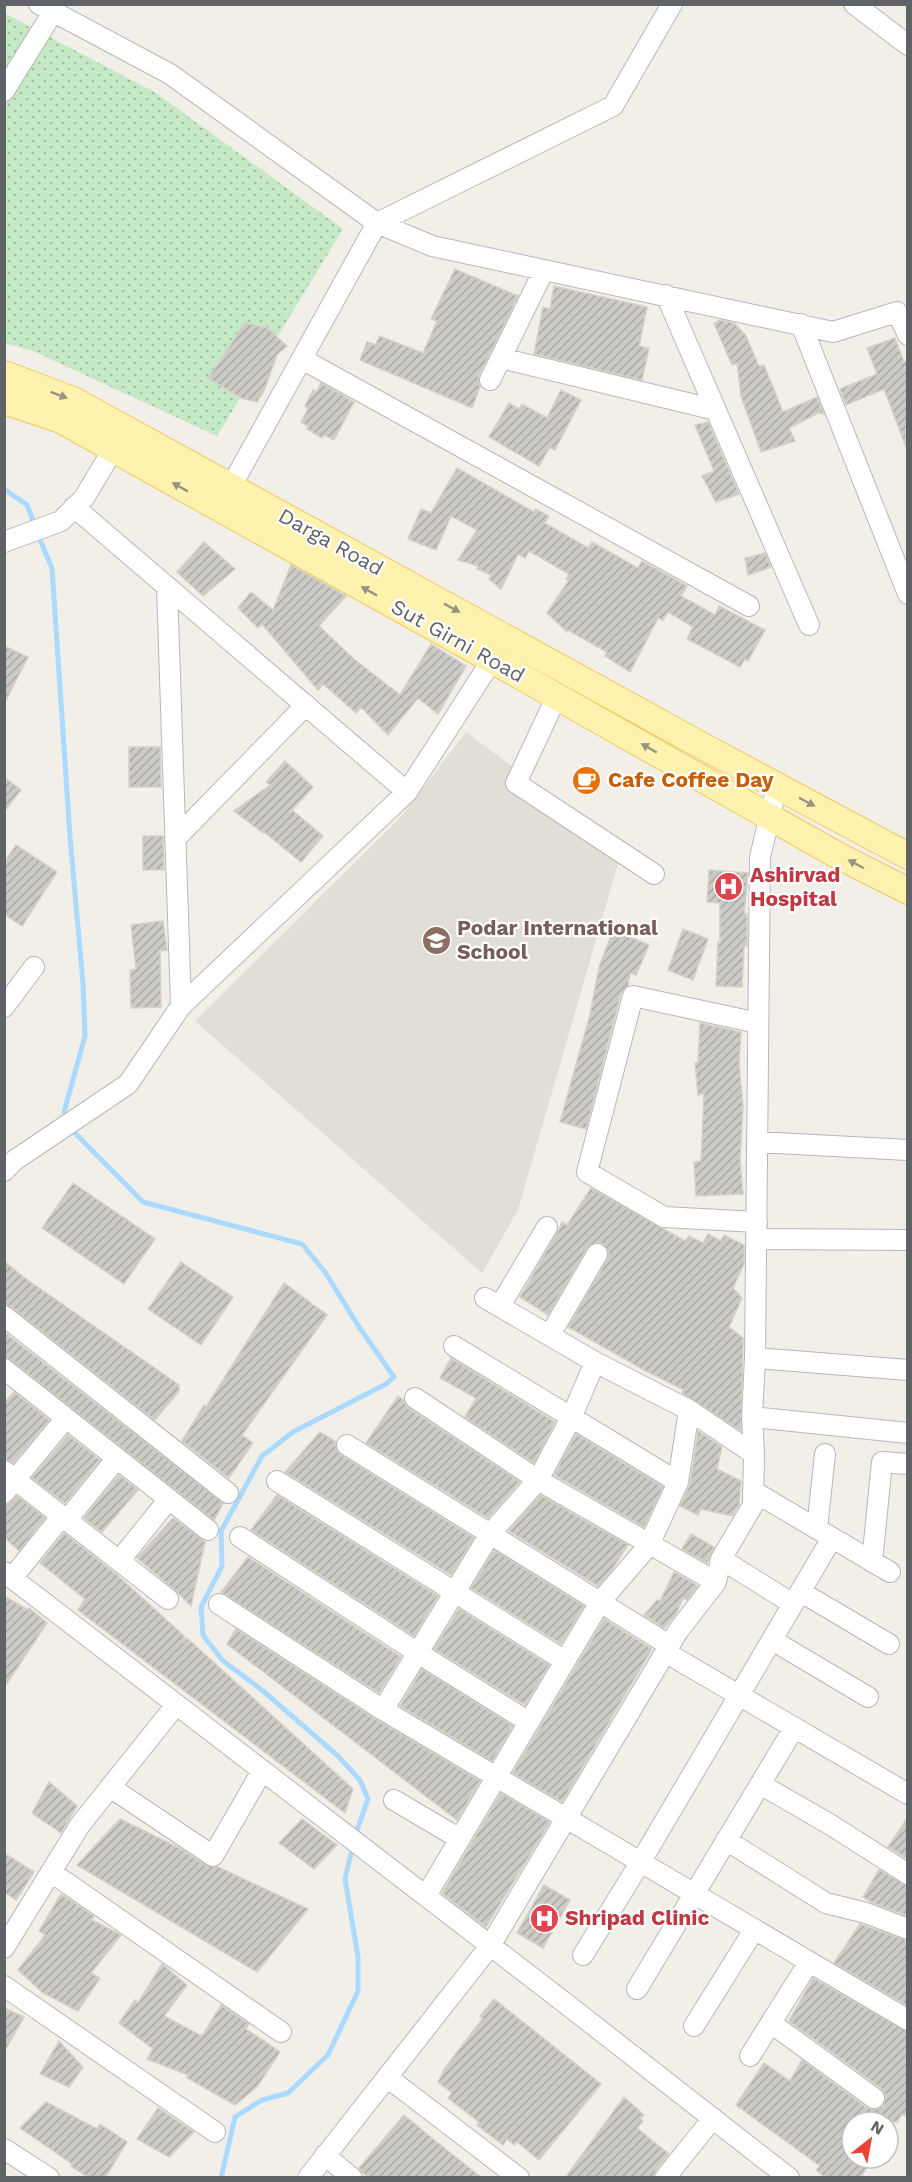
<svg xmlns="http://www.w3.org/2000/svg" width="912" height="2182" font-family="'Work Sans',sans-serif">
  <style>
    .education { fill: #e1ded6 }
    .park { fill: url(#park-dots) }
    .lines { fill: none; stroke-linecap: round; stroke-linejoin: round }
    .stream { stroke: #aadaff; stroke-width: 5 }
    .building { fill: url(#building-hatch); stroke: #d6d1c6; stroke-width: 1.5 }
    .minor-casing { stroke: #b5b8bc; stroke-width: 22 }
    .major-casing { stroke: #f2c960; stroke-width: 28 }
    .minor { stroke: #fff; stroke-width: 20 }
    .major { stroke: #fff2af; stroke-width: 26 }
    .oneway { fill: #979581 }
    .labels { text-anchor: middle; stroke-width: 4.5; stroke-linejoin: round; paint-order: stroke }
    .street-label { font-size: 21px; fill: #5f6368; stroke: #fff }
    .food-label { font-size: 21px; font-weight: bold; fill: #c56008; stroke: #fff; text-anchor: start }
    .health-label { font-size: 21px; font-weight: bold; fill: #be3a42; stroke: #fff; text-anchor: start }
    .education-label { font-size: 21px; font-weight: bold; fill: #785e54; stroke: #fff; text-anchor: start }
  </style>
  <defs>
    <pattern id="park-dots" width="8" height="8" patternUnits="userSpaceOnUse" patternTransform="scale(1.5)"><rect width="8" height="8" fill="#c5e8c5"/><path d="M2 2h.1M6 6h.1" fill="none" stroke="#a3c0a4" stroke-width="1.8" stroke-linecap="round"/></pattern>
    <pattern id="building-hatch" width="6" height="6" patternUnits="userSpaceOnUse" patternTransform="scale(1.5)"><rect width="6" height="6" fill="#cccac5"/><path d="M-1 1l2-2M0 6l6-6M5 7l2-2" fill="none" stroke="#a9a8a4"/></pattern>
  </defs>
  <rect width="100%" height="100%" fill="#f1efe8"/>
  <path class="education" d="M466 732 540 787 619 860 518 1210 482 1273 195 1021 400 818Z"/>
  <path class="park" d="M4 13 156 93 343 229 217 436 33 351 5 343Z"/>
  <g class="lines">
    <path class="stream" d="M4 489 27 505 35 526
      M38 535 52 568 70 837 83 983 85 1036 64 1112 68 1126 143 1202 302 1244 325 1272 359 1327 394 1377 386 1384 293 1432 262 1456 221 1531 222 1566 201 1607 203 1635 222 1660 262 1690 338 1756 360 1780 368 1799 355 1836
      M221 2178 235 2117 262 2100 288 2093 328 2055 358 1991V1957L345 1879 353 1845"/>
  </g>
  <path class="building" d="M455 269 518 296 491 352 489 351 490 354 479 375 478 381 480 387 472 408 360 360 367 342 376 345 379 336 423 353 437 321 431 319Z
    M554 286 647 307 639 346 649 348 642 380 534 354 543 307 550 309Z
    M720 320 734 323 746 336 759 366 764 365 783 412 817 397 824 414H821L820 412 789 428 795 441 761 452 741 396 737 363 732 365 714 323Z
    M245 323 267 328 287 346 277 355 264 391 257 402 241 398 208 378Z
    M895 338 904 362 908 360 906 447 884 389 846 405 840 389 877 374 867 348Z
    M321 383 354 402 334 440 324 435 322 438 307 429 309 427 301 422 308 409 305 406 313 390 316 392Z
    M561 390 581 400 555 450 550 447 539 466 489 437 509 403 519 409 522 404 547 418Z
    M708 422 739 494 716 502 702 476 714 471 695 425Z
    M457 468 534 512 536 509 549 516 545 523 588 548 592 542 638 568 642 561 687 586 681 596 715 615 719 606 765 630 748 661 745 659 740 667 687 639 693 627 668 612 663 620 658 618 630 672 605 656 607 652 568 630 567 632 547 613 569 580 566 579 569 574 529 551 525 558 518 554 501 589 489 579 491 575 477 569 478 566 458 560 477 530 451 516 436 550 408 539 421 509 431 513Z
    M204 542 235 569 203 596 177 572Z
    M765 553 771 567 748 575 745 558Z
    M291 565 346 596 319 626 354 659 400 695 431 644 466 666 438 714 418 698 388 735 361 707 356 713 323 684 318 690 262 624 258 628 238 608 251 592 273 610Z
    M4 646 28 657 4 704Z
    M129 747H160L161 787H129Z
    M285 761 313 787 292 810 323 836 301 862 264 832 263 833 234 811 270 785 266 782Z
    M4 777 21 790 4 812Z
    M143 836H163L164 870H143Z
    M16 845 57 872 22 926 4 914V863Z
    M709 870 748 873 744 914H747V946H744L742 987 716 986 718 942 720 943V903L707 902Z
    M163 921 167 950 160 951 161 1007 131 1008 130 970 136 969 131 925Z
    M683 929 708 939 693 980 668 970Z
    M613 930 649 945 636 975 630 973 628 986 621 993 586 1129 560 1122 590 1015 599 967Z
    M700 1023 741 1032 739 1063 743 1106 740 1160 743 1194 696 1196 694 1162 701 1161 704 1094 698 1095 695 1063 698 1062Z
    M73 1183 155 1239 124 1284 42 1228Z
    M591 1188 685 1241 689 1236 703 1243 708 1234 721 1241 724 1235 744 1245V1264L733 1288 742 1298 729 1327 743 1338 741 1431 682 1393 684 1390 646 1371 568 1327 607 1260 609 1253 603 1244 596 1242 587 1248 548 1315 520 1297 557 1233 562 1222 567 1225Z
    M4 1261 26 1279 179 1385V1391L155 1420 11 1307 4 1304Z
    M181 1262 233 1297 201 1345 148 1309Z
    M284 1283 327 1315 242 1435 253 1443 229 1478 182 1441 204 1405 206 1407Z
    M4 1332 223 1503 214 1520 11 1360 4 1357Z
    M451 1358 555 1422 534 1463 465 1417 476 1398 440 1378Z
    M14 1392 49 1420 13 1463 4 1459V1403Z
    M398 1396 403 1400 408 1408 520 1482 488 1518 366 1443Z
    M698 1431 722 1447 717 1469 741 1481 739 1505 732 1516 701 1509 698 1515 680 1506 690 1484Z
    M320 1432 336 1442V1450L341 1455 474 1538 451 1575 285 1472Z
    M576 1434 663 1487 644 1527 554 1475Z
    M68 1435 100 1460 65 1503 32 1478Z
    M119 1475 138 1490 102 1532 84 1518Z
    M277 1495 438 1596 414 1636 251 1530Z
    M540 1495 628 1545 611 1571 598 1586 509 1531Z
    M17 1496 45 1518 19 1551 4 1537V1505L9 1504Z
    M173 1518 205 1542 191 1606 175 1590 137 1558Z
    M64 1533 116 1574 184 1636V1642L187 1638 353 1789 345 1813 78 1610 85 1599 40 1563Z
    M691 1534 714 1547 707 1563 682 1549Z
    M494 1550 584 1606 561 1644 471 1588Z
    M248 1557 401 1657 379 1693 221 1592Z
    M674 1572 698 1586 687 1600 683 1598 676 1614 664 1628 644 1615 657 1600 660 1601Z
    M4 1596 28 1610 29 1608 47 1623 4 1688Z
    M459 1609 549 1665 525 1705 434 1649Z
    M604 1619 652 1649 562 1802 513 1773Z
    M236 1629 377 1720 480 1781 457 1820 227 1644Z
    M422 1669 513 1726 492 1761 400 1706Z
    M49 1782 77 1806 61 1833 32 1813Z
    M501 1793 550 1822 486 1927 442 1893Z
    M908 1817V1859L888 1847Z
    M120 1819 179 1848 207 1866 218 1867 308 1909 257 1972 77 1865Z
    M302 1819 337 1845 314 1869 279 1843Z
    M4 1853 34 1872 16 1900 4 1892Z
    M879 1870 908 1886V1916L873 1903 863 1897Z
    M544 1885 570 1900 543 1948 517 1933Z
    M61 1894 94 1916 92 1920 121 1935 91 1973 100 1978 78 2011 43 1993 18 1970 45 1935 39 1931Z
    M860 1924 908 1941V2006L834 1963Z
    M162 1964 187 1985 164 2016 202 2036 221 2005 249 2024 246 2029 280 2052 257 2087 235 2105 187 2078 188 2075 147 2059 153 2049 119 2023 135 2000 138 2003Z
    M813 1978 908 2032V2117L902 2114 897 2122H852V2158H873L860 2178H826L816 2170 820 2166 736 2105 764 2063 790 2081 802 2060 867 2108 878 2109 884 2105 885 2094 881 2088 789 2021Z
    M494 1999 601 2084 539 2160 517 2142 514 2145 507 2139 503 2145 477 2125 479 2122 448 2098 452 2093 438 2082 445 2068 483 2018 480 2016Z
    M4 2008 24 2017 4 2052Z
    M59 2041 83 2067 69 2087 40 2074Z
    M624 2097 644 2115 640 2119 643 2121 637 2128 669 2154 656 2170 653 2178H565Z
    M46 2102 97 2129 100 2124 127 2142 105 2178H89L71 2166 72 2164 20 2128Z
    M158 2108 194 2132 169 2157 137 2139Z
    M404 2115 438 2143 482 2178H369L362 2172 359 2168Z"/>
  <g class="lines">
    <defs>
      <path id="minor" d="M39 4 170 74 377 223 432 246 833 332 897 312 908 335
        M854 4 908 45
        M4 91 53 12
        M666 295 809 625
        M801 324 908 594
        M501 358 716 410
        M302 359 749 606
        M490 380 544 270
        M224 499 377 223 613 106 672 4
        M74 507 407 792
        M4 542 61 521 84 498 120 438
        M167 587 181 1006
        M557 696 516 783 654 874
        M175 839 306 705
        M4 1007 34 967
        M757 1142 908 1150
        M4 1171 15 1160 128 1084 181 1006 407 792 492 660
        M757 1222 664 1217 587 1172 633 996 758 1023
        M757 1239 908 1240
        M485 1298 595 1362 689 1410 754 1454
        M500 1306 547 1227
        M4 1316 228 1493
        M550 1335 597 1254
        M454 1346 678 1482
        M755 1358 908 1370
        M4 1369 208 1530
        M415 1398 538 1480 716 1582
        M752 1417 908 1433
        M347 1445 669 1645
        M4 1471 168 1599
        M277 1481 565 1661
        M753 1491 890 1572
        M4 1493 66 1418
        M67 1520 117 1458
        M817 1529 825 1454
        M240 1537 418 1653 529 1722
        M721 1559 793 1604
        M119 1561 169 1499
        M872 1562 882 1462 908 1464
        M4 1572 565 2003 789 2178
        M12 1578 62 1516
        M801 1592 889 1644
        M219 1604 383 1710 908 2020
        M772 1640 868 1697
        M665 1652 908 1794
        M383 1710 490 1534 538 1480 572 1416 595 1362
        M760 1784 831 1825 908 1874
        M110 1787 213 1856 262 1771
        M394 1800 460 1839
        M726 1840 826 1903 866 1913 908 1929
        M51 1872 281 2032
        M426 1896 600 1602 649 1545 678 1482 689 1410
        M4 1948 80 1825 176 1705
        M583 1955 640 1863 832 1538
        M4 1986 215 2132
        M637 1989 794 1728
        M771 2023 874 2098
        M694 2026 754 1930
        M750 2056 809 1962
        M387 2077 519 2178
        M4 2149 49 2178
        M325 2155 352 2178
        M308 2178 490 1946 678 1631 716 1582 721 1559 753 1505 754 1454 752 1417 755 1358 760 857 777 786
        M665 2178 713 2118"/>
      <path id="major" d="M4 374 73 400 708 749 908 856
        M4 401 61 420 492 660 837 855 908 891"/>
    </defs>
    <use href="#minor" class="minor-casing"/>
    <use href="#major" class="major-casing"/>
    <use href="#minor" class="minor"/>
    <use href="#major" class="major"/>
  </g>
  <defs><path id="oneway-solid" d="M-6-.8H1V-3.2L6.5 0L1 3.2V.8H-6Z" transform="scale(1.5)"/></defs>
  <g class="oneway">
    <use href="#oneway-solid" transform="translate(59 395) rotate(21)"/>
    <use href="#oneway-solid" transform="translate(180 487) rotate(-151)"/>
    <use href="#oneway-solid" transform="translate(369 591) rotate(-151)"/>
    <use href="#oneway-solid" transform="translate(452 608) rotate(29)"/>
    <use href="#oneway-solid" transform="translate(649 748) rotate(-150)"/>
    <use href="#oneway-solid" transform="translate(807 802) rotate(28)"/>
    <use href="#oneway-solid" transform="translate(856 864) rotate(-152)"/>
  </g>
  <defs>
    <symbol id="cafe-disc" viewBox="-11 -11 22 22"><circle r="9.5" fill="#e8710a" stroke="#fff"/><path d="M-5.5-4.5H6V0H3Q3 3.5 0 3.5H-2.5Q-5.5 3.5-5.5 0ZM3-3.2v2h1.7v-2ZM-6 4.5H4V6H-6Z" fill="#fff"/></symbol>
    <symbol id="hospital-disc" viewBox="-11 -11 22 22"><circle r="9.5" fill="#e0444e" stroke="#fff"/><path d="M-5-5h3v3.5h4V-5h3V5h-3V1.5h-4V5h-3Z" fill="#fff"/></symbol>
    <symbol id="school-disc" viewBox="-11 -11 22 22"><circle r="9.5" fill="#8d6e63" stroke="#fff"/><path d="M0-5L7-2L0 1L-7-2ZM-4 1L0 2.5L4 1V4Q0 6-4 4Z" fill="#fff"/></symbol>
  </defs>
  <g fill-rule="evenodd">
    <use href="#cafe-disc" x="570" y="764" width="33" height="33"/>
    <use href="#hospital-disc" x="712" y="870" width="33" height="33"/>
    <use href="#school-disc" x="420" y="924" width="33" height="33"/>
    <use href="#hospital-disc" x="528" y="1902" width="33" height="33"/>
  </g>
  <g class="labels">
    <g class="street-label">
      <text transform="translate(331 542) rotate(29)" y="7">Darga Road</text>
      <text transform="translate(458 641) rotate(29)" y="7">Sut Girni Road</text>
    </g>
    <g class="food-label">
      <text x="608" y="787">Cafe Coffee Day</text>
    </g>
    <g class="health-label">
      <text x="750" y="882">Ashirvad<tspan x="750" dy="24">Hospital</tspan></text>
      <text x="565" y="1925">Shripad Clinic</text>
    </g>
    <g class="education-label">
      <text x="457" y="935">Podar International<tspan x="457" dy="24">School</tspan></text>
    </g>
  </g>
  <rect width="912" height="2182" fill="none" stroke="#5f6368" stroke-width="12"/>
  <g transform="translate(870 2140) rotate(31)"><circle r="28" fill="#ffffff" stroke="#bfc1c3" stroke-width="1.5"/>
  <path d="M0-4.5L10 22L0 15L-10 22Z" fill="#ea4335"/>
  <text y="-9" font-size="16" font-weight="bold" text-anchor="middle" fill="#5f6368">N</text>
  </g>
</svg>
